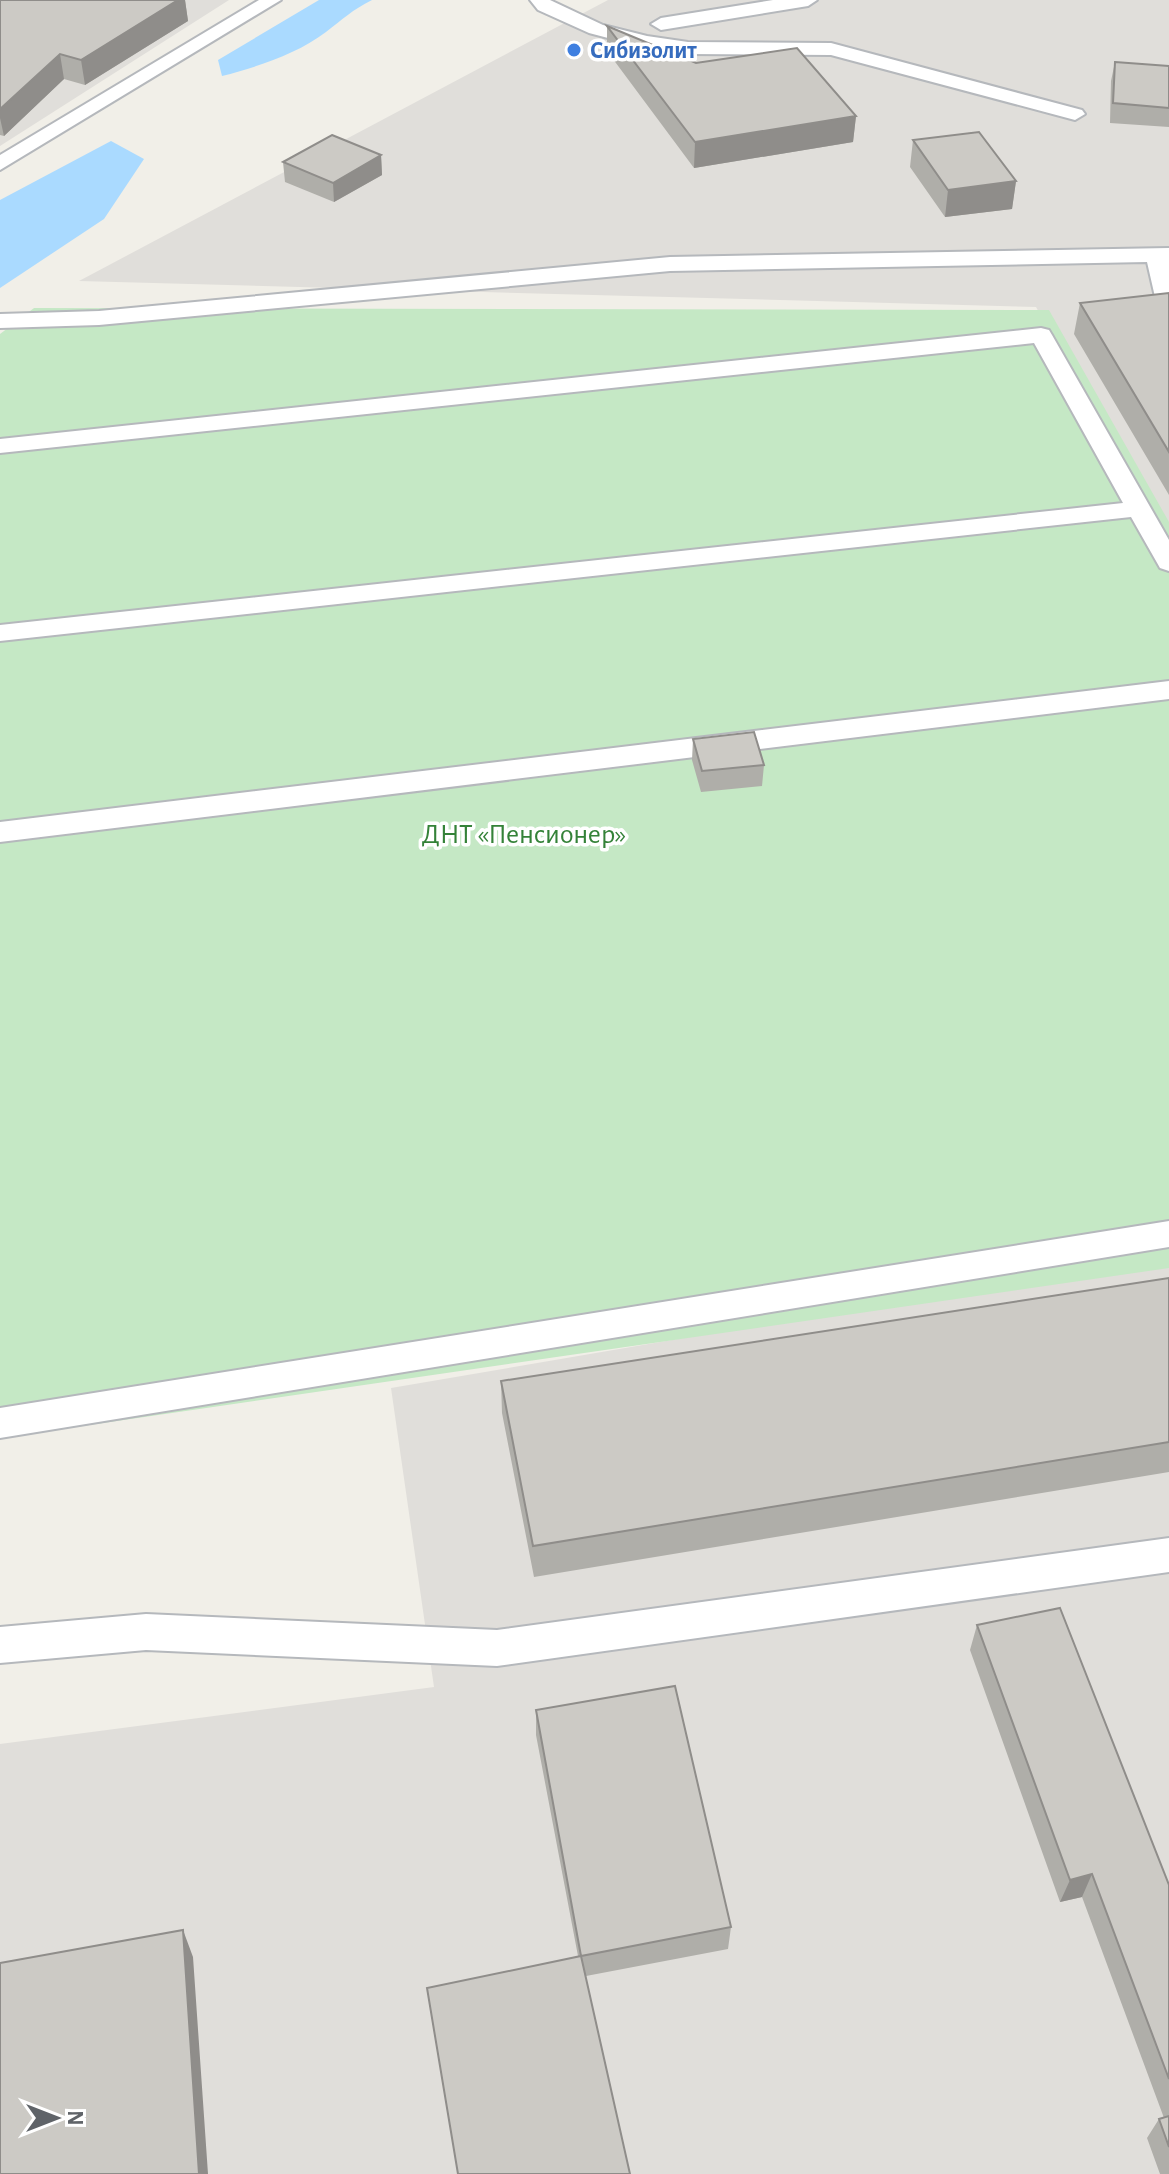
<svg xmlns="http://www.w3.org/2000/svg" width="1169" height="2174" font-family="'Alegreya Sans',sans-serif">
  <style>
    .industrial { fill: #e0deda }
    .green { fill: #c5e8c5 }
    .water { fill: #aadaff }
    .lines { fill: none; stroke-linecap: round; stroke-linejoin: round }
    .lane-casing { stroke: #b5b8bc; stroke-width: 4 }
    .lane { fill: #fff; fill-rule: evenodd }
    .wall { fill: #afaea9 }
    .shaded-wall { fill: #8f8d8a }
    .building { fill: #cccac5; stroke: #8f8d8a; stroke-width: 2 }
    .shop-dot { fill: #3f7fe0; stroke: #fff; stroke-width: 3 }
    .labels { text-anchor: middle; stroke-width: 7; stroke-linejoin: round; paint-order: stroke }
    .far-shop-label { font-size: 24px; font-weight: bold; fill: #366cbe; stroke: #fff; text-anchor: start }
    .park-label { font-size: 28px; fill: #348238; stroke: #fff }
  </style>
  <rect width="100%" height="100%" fill="#f1efe8"/>
  <path class="industrial" d="M0 0H229L0 146Z
    M608 0H1169V546L1036 307 79 281Z
    M1169 1255V2174H0V1744L434 1687 391 1388Z"/>
  <path class="green" d="M34 308 1049 310 1169 522V1268L0 1438V334Z"/>
  <path class="water" d="M319 0H372C352 10 343 19 326 32 297 54 257 67 222 76L218 60Z
    M111 141 144 159 104 219 0 288V200Z"/>
  <g class="lines">
    <defs>
      <path id="lane" d="M259 0H281L0 170V155Z
        M530 0H550L603 25 647 36 688 42 831 43 1082 110 1085 114 1075 120 831 55 688 54 646 48 589 33 538 10Z
        M773 0H817L808 6 661 30 651 24 661 18Z
        M1169 248V317L1161 315 1158 310 1147 262 670 271 99 325 0 328V314L99 311 670 257Z
        M1041 328 1049 330 1052 335 1169 540V571L1160 568 1131 517 0 641V625L1123 503 1034 343 0 453V439Z
        M1169 681V699L0 842V822Z
        M1169 1221V1247L0 1438V1408Z
        M1169 1538V1572L497 1666 146 1650 0 1663V1627L146 1614 497 1630Z"/>
    </defs>
    <use href="#lane" class="lane-casing"/>
    <use href="#lane" class="lane"/>
  </g>
  <path class="wall" d="M0 0H185L188 21 85 85 64 79 4 136 0 135Z
    M607 26 696 63 856 116 853 142 694 168 607 51Z
    M1115 62 1169 66V127L1110 123 1111 81Z
    M913 140 1016 181 1012 209 945 217 910 167Z
    M381 155 382 175 334 202 285 182 283 162Z
    M1169 293V495L1074 334 1080 303Z
    M693 739 764 765 762 786 701 792 692 760Z
    M1169 1278V1472L534 1577 502 1413 501 1381Z
    M977 1625 1169 1885V2174H1160L1147 2138 1159 2119 1164 2118 1082 1897 1060 1902 970 1650Z
    M536 1710 731 1927 728 1949 586 1976 578 1956 536 1735Z"/>
  <path class="shaded-wall" d="M178 0H185L188 21 85 85 81 60Z
    M60 54 64 79 4 136 0 118V109Z
    M856 116 853 142 694 168 695 142Z
    M381 155 382 175 334 202 333 183Z
    M1016 181 1012 209 945 217 948 190Z
    M1092 1874 1082 1897 1060 1902 1070 1880Z
    M183 1930 193 1957 208 2174H199Z"/>
  <path class="building" d="M0 0H178L81 60 60 54 0 109Z
    M607 26 696 63 797 48 856 116 695 142Z
    M1115 62 1169 66V108L1113 103Z
    M979 132 1016 181 948 190 913 140Z
    M332 135 381 155 333 183 283 162Z
    M1169 293V452L1080 303Z
    M754 732 764 765 702 771 693 739Z
    M1169 1278V1442L533 1546 501 1381Z
    M1060 1608 1169 1885V2079L1092 1874 1070 1880 977 1625Z
    M675 1686 731 1927 581 1956 536 1710Z
    M183 1930 199 2174H0V1963Z
    M581 1956 630 2174H458L427 1988Z
    M1169 2116V2147L1159 2119Z"/>
  <circle class="shop-dot" cx="574" cy="50" r="8"/>
  <g class="labels">
    <g class="far-shop-label">
      <text x="590" y="58">Сибизолит</text>
    </g>
    <g class="park-label">
      <text x="524" y="843">ДНТ «Пенсионер»</text>
    </g>
  </g>
  <g transform="translate(56 2118) rotate(90)" stroke="#ffffff" stroke-width="6" paint-order="stroke">
  <path d="M0-6L14 30L0 20L-14 30Z" fill="#5f6368"/>
  <text y="-12" font-size="22" font-weight="bold" text-anchor="middle" fill="#5f6368">N</text>
  </g>
</svg>
